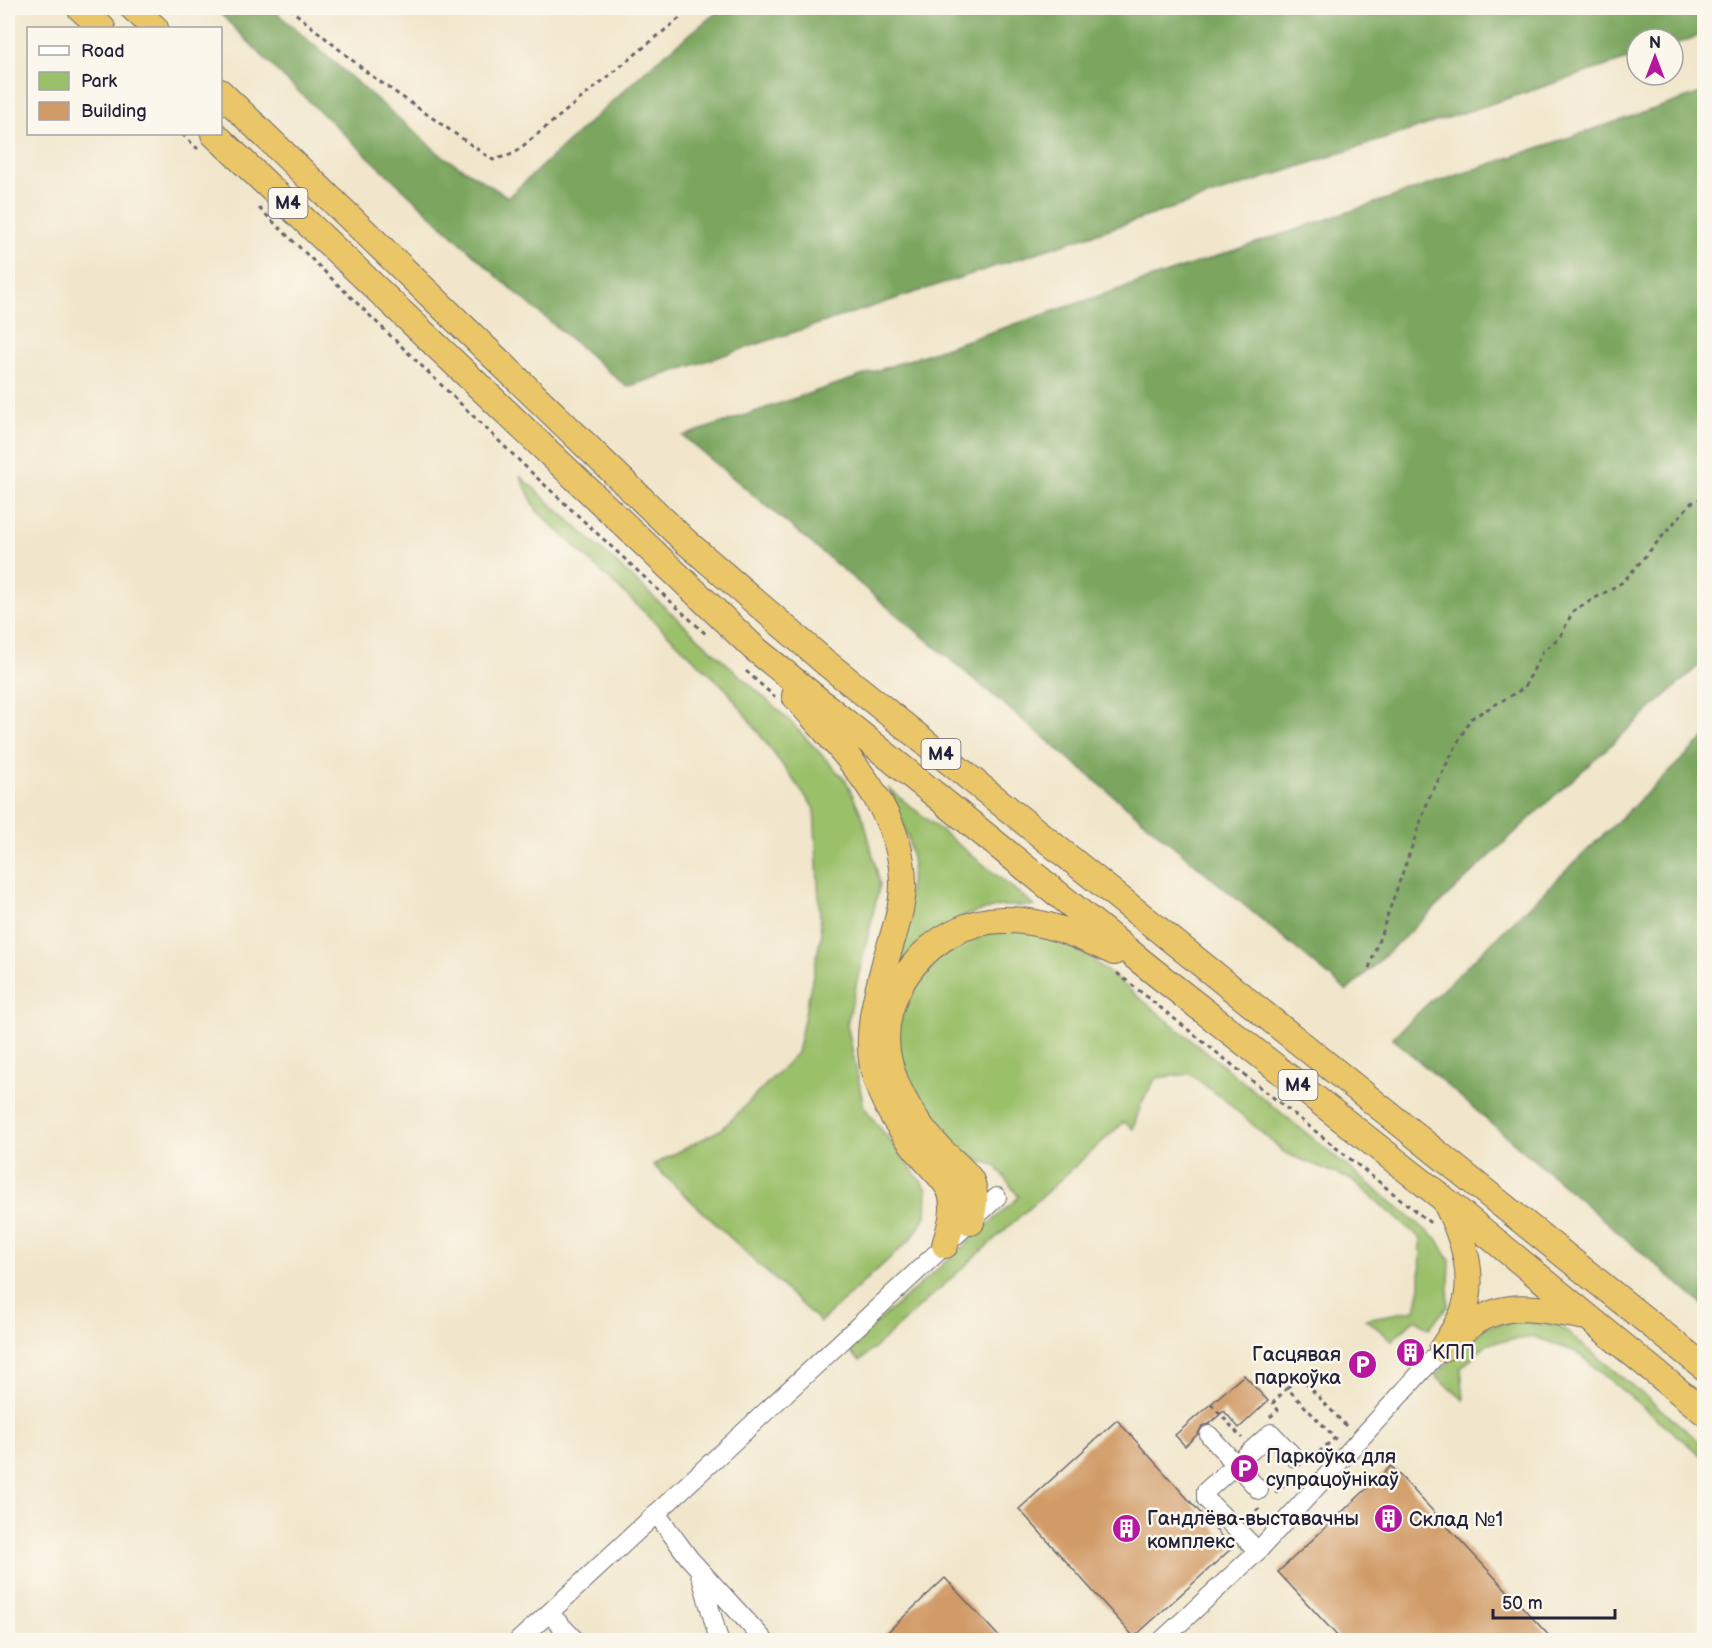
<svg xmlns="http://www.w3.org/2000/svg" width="1712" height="1648" font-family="'Balsamiq Sans',sans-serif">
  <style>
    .green { fill: #9bc06a; stroke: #5e7152; stroke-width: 1.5 }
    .forest { fill: #7ca65e; stroke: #4f644c; stroke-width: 1.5 }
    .building { fill: #d19b68 }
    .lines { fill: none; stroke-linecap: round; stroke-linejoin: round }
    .minor-casing { stroke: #6a676d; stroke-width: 20 }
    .highway-casing { stroke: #6a676d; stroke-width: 28 }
    .path { stroke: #6a676d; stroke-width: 3; stroke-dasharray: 4.5 4.5; stroke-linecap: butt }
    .minor { stroke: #fff; stroke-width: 18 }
    .highway { stroke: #ebc669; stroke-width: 26 }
    .labels { text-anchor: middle; stroke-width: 5; stroke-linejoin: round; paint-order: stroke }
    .shield { fill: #fbf7ec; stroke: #636270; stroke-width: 1.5 }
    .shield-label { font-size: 18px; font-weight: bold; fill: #22223b }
    .poi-label { font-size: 20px; fill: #22223b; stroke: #fbf7ec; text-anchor: start }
  </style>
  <rect width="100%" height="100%" fill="#fbf7ec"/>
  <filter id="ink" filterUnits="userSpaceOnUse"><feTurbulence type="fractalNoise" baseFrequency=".0167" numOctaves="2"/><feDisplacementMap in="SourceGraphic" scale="12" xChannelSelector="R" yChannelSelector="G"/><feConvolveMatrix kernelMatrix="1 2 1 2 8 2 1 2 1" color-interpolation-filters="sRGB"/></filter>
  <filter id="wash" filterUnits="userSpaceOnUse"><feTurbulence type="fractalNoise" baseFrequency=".008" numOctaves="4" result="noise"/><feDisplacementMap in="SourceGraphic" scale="24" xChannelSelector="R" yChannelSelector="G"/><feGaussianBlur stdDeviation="1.35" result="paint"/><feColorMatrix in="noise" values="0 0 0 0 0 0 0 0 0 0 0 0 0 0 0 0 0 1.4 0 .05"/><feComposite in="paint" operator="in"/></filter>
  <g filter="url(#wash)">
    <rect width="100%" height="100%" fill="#f1e6cb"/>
    <path class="green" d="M520 476 788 719 846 781 864 820 880 884 847 1024 864 1107 927 1189 926 1216 912 1238 820 1322 653 1165 722 1129 797 1053 821 936 814 808 727 690 537 511Z
      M889 789 1035 906H999L963 916 892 989 913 865 908 837Z
      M1012 929 1047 935 1088 956 1438 1240 1450 1261 1448 1306 1429 1328 1415 1319 1392 1340 1366 1319 1415 1310 1420 1286 1421 1239 1352 1180 1285 1153 1227 1102 1190 1074 1156 1078 1141 1104 1133 1129 1124 1122 860 1361 847 1349 1019 1197 995 1165 970 1159 932 1127 906 1083 896 1041V1009L932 954 966 935Z
      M1520 1321 1560 1326 1704 1445V1458L1576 1352 1535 1337 1488 1343 1461 1368 1464 1400 1435 1376 1485 1327Z"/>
    <path class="forest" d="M215 8H271L441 155 508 197 655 62 722 8H1704V34L1673 45V39H1637V56L627 387 501 280 284 78Z
      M1704 92V661L1541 808 1347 991 683 436Z
      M1704 738V1306L1392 1038Z"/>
    <g id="blocks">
      <path class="building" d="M1244 1375 1268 1401 1239 1428 1224 1411 1209 1424 1202 1426 1198 1434 1185 1446 1175 1435Z
        M1117 1420 1232 1548 1134 1637 1019 1509Z
        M1391 1466 1554 1641H1342L1278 1572Z
        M945 1578 1003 1641H878Z"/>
    </g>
  </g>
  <g filter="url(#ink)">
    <use href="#blocks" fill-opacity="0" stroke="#6a676d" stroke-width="1.5"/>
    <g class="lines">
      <defs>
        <path id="minor" d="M1209 1435 1259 1490
          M656 1513 689 1558 764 1640
          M1258 1551 1206 1499V1491L1271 1433 1295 1458
          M699 1570 719 1640
          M549 1613 997 1197
          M519 1640 549 1613 575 1640
          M1162 1640 1258 1551 1442 1349"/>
        <path id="highway" d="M80 8 102 28
          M133 8 155 28
          M220 92 685 541 825 662 1704 1367
          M214 134 754 648 1153 971 1444 1199 1704 1412
          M795 696C841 750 903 808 903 884 903 909 893 936 886 959 877 995 865 1034 874 1071 882 1104 901 1131 923 1157 931 1167 943 1177 949 1188 958 1206 950 1228 945 1245
          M971 1222C973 1208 977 1195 971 1181 965 1170 948 1158 939 1148 917 1125 897 1094 889 1062 872 994 932 921 1002 920 1043 919 1078 935 1114 952
          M1453 1339C1500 1296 1529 1308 1587 1317
          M1442 1349C1449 1338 1458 1325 1463 1313 1477 1277 1463 1237 1447 1205"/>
      </defs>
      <use href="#minor" class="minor-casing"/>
      <use href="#highway" class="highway-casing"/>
      <path class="path" d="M289 8 369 74 493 160 513 154 692 8
        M182 134 198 149
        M259 208 533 474 708 636
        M746 671 775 697
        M1369 968 1429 798 1470 719 1524 688 1543 651 1560 637 1573 611 1623 582 1691 503 1704 497
        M1117 973 1433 1225
        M1287 1388 1299 1376 1347 1427 1349 1425
        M1211 1404 1242 1438
        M1270 1417 1278 1410 1273 1403 1287 1388 1335 1438 1310 1460
        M1275 1493 1295 1475
        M1249 1517 1262 1506"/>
      <use href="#minor" class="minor"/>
      <use href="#highway" class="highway"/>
    </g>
  </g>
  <defs>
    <symbol id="building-disc" viewBox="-11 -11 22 22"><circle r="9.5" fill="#b5179e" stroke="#fbf7ec"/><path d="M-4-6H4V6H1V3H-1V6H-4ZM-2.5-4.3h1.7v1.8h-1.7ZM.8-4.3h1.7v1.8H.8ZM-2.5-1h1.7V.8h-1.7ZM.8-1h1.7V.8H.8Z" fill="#fff"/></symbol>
    <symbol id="parking-disc" viewBox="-11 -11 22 22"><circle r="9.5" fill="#b5179e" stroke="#fbf7ec"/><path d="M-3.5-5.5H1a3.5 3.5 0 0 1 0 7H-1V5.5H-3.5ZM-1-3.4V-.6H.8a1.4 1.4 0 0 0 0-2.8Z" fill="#fff"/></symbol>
  </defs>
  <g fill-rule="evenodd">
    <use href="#building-disc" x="1394" y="1336" width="33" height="33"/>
    <use href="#parking-disc" x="1346" y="1348" width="33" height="33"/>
    <use href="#parking-disc" x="1228" y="1452" width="33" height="33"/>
    <use href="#building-disc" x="1372" y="1502" width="33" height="33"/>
    <use href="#building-disc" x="1110" y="1512" width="33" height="33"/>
  </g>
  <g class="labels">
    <g class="shield">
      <rect x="268.5" y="188" width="39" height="30" rx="4.5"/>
      <rect x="921.5" y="739" width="39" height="30" rx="4.5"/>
      <rect x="1278.5" y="1070" width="39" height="30" rx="4.5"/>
    </g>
    <g class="shield-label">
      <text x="288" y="209">М4</text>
      <text x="941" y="760">М4</text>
      <text x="1298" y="1091">М4</text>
    </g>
    <g class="poi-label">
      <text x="1432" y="1359">КПП</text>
      <text x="1341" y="1361" text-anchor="end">Гасцявая<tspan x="1341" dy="23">паркоўка</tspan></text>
      <text x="1266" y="1463">Паркоўка для<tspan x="1266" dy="23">супрацоўнікаў</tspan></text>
      <text x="1147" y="1525">Гандлёва-выставачны<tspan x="1147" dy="23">комплекс</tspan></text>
      <text x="1409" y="1526">Склад №1</text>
    </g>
  </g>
  <rect width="1712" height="1648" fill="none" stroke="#fbf7ec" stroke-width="30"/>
  <rect x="27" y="27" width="195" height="108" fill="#fbf7ec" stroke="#a4a2a5" stroke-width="1.5"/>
  <rect x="39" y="46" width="30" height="9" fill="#ffffff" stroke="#a4a2a5" stroke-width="1.5"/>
  <text x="81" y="57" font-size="18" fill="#22223b">Road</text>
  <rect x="39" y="72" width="30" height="18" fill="#9bc06a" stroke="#a4a2a5" stroke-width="1.5"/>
  <text x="81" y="87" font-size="18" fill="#22223b">Park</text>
  <rect x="39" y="102" width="30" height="18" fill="#d19b68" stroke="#a4a2a5" stroke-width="1.5"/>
  <text x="81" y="117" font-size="18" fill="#22223b">Building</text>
  <g transform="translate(1655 57)"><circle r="28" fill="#fbf7ec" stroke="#a4a2a5" stroke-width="1.5"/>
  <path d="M0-4.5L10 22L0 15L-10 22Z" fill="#b5179e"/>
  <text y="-9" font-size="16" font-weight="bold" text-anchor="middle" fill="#22223b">N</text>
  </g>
  <path d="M1493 1609v9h122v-9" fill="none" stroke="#22223b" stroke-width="3"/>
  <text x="1502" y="1609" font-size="18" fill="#22223b" stroke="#fbf7ec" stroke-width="4.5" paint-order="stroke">50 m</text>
</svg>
